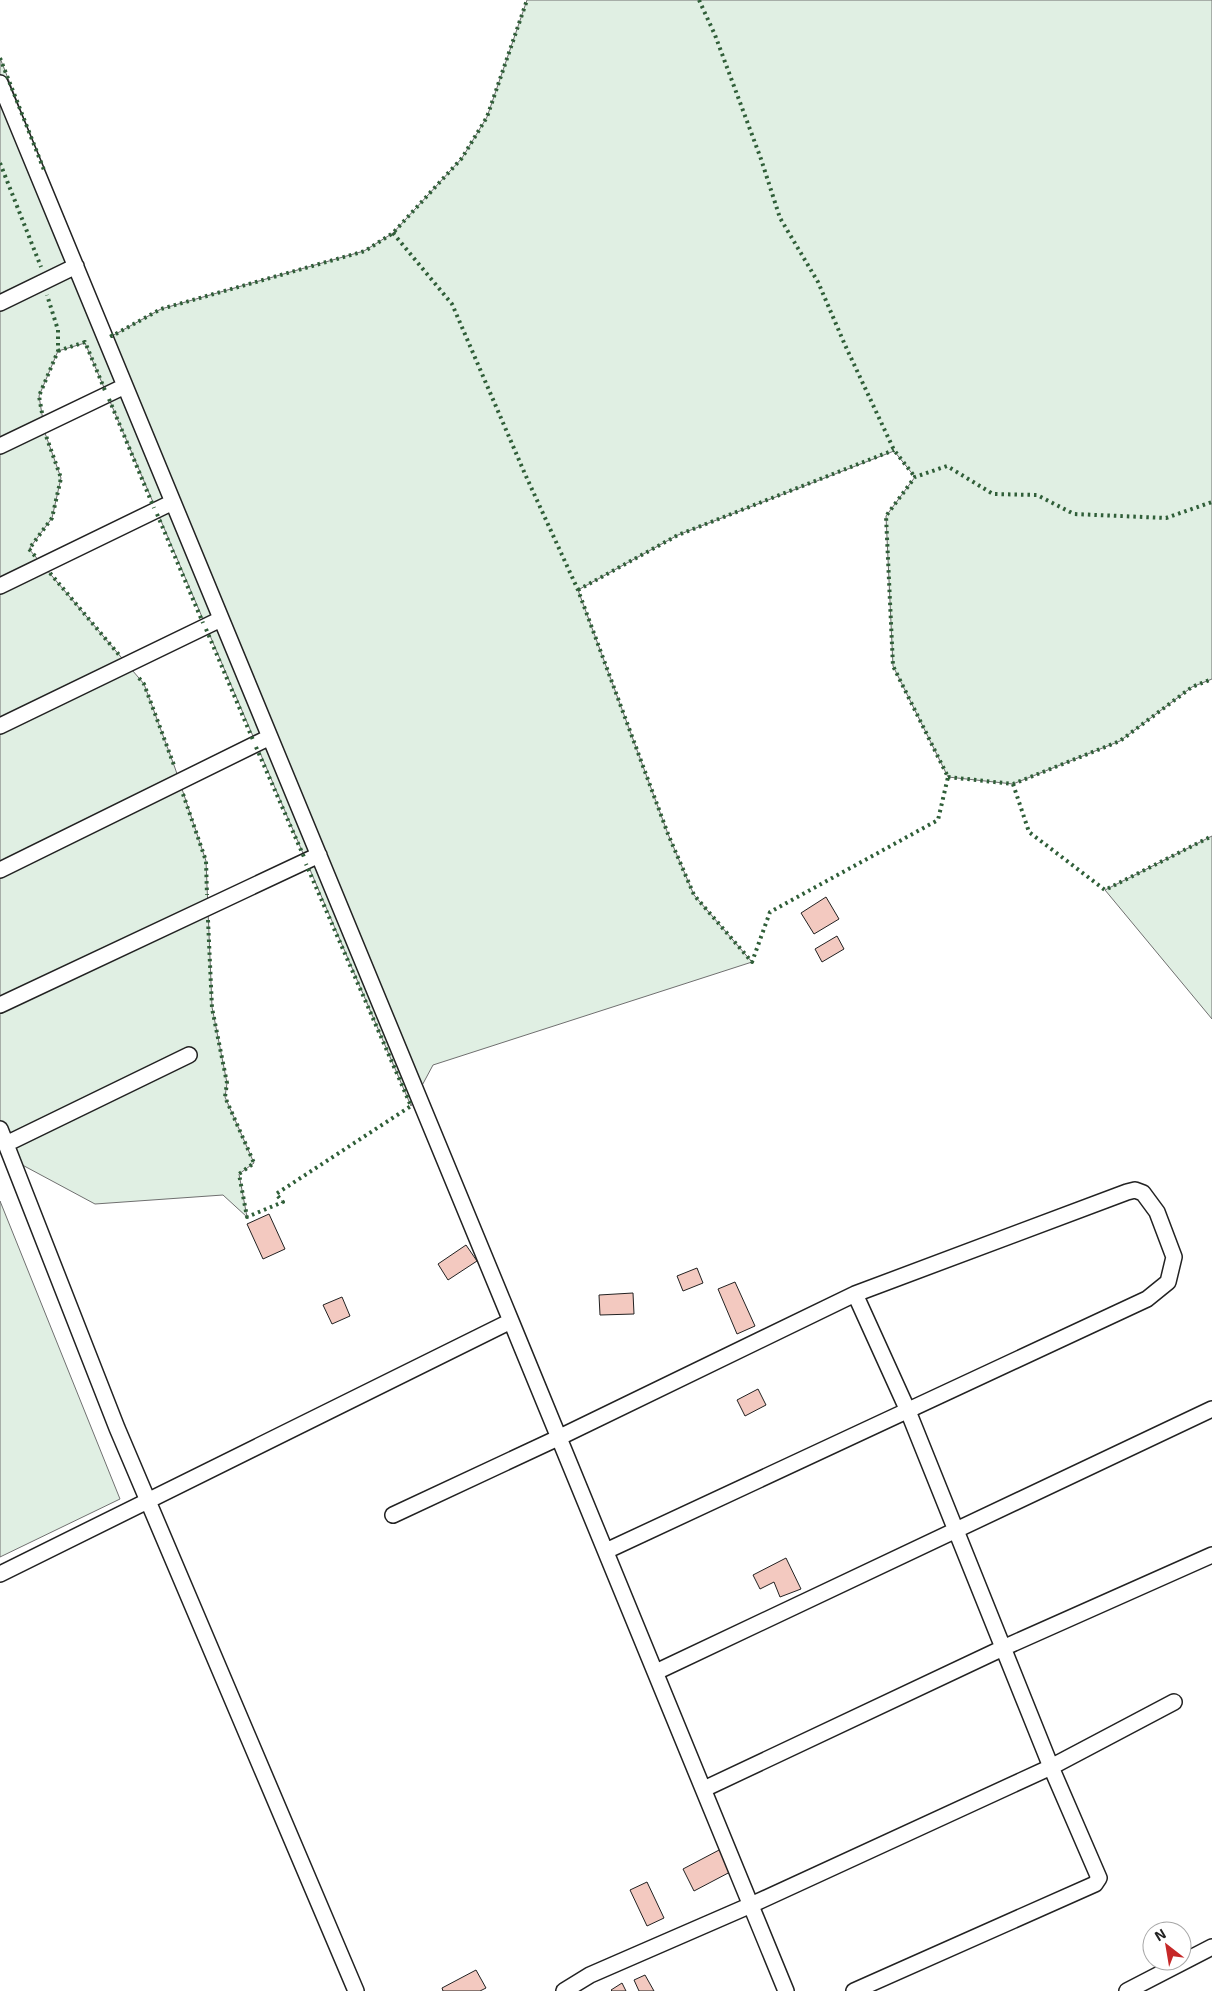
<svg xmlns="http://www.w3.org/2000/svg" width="1212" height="1991" font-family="'Exo 2',sans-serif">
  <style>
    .green { fill: #e0efe3; stroke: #6f6f6f }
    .building { fill: #f3c9c0; stroke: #222 }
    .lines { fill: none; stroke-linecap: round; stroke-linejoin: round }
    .street-casing { stroke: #222; stroke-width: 18 }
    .street { stroke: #fff; stroke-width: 15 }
    .hedge { stroke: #2f5e38; stroke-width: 4; stroke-dasharray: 2.5 4; stroke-linecap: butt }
  </style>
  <rect width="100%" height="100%" fill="#fff"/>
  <path class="green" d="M527 0H1212V679L1192 687 1120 741 1013 784 948 777 893 666 886 516 915 477 894 451 678 535 578 590 668 834 694 895 752 962 433 1065 411 1106 85 343 58 351 39 396 45 433 61 478 52 518 29 549 144 684 175 768 206 861 212 1007 227 1083 225 1097 254 1163 239 1174 247 1217 223 1195 95 1204 0 1153V58L98 307 112 336 161 309 364 251 393 233 462 158 487 117Z
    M1212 836V1019L1105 890Z
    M0 1201 120 1499 0 1557Z"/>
  <path class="building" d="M826 897 839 919 814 934 801 913Z
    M837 936 844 949 822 962 815 949Z
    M269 1214 285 1249 263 1259 247 1224Z
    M466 1245 477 1261 448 1280 438 1264Z
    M697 1268 703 1283 683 1291 677 1276Z
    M735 1282 755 1326 737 1334 718 1289Z
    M633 1293 634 1314 600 1315 599 1295Z
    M342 1297 350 1316 332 1324 323 1305Z
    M758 1389 766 1405 745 1416 737 1400Z
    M786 1558 801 1589 780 1597 774 1582 760 1589 753 1575Z
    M721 1849 732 1871 694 1891 683 1869Z
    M647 1882 664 1918 647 1926 630 1890Z
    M476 1970 486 1988 480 1991H443L442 1988Z
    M645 1975 654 1991H639L634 1980Z
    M622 1983 626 1991H612L611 1990Z"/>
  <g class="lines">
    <defs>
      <path id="street" d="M0 83 511 1321
        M0 303 76 266
        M0 446 125 386
        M0 586 173 502
        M0 726 221 619
        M0 870 270 737
        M0 1005 319 855
        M0 1129 117 1428 356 1991
        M6 1144 189 1055
        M393 1515 560 1437 855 1294 908 1411 1051 1767 1099 1878 1095 1884 854 1991
        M606 1551 1147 1299 1168 1282 1174 1257 1157 1212 1143 1193 1135 1190 1127 1192 855 1294
        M0 1574 511 1321 786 1991
        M656 1672 1212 1409
        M704 1789 1003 1648 1212 1555
        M564 1991 590 1975 751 1905 1051 1767 1174 1702
        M1127 1991 1212 1947"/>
    </defs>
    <use href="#street" class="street-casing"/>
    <use href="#street" class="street"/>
    <path class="hedge" d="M699 0 715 35 761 159 780 218 818 282 845 345 894 450 915 477
      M0 58 44 170
      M0 163 41 267
      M393 233 452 304 525 474 578 590 668 834 694 895 752 962 770 912 938 820 948 777 893 666 886 516 915 477 947 466 993 494 1037 495 1074 514 1166 518 1212 502
      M111 334 112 336 161 309 365 251 393 233 462 158 487 117 527 0
      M58 351 85 342 106 393
      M109 399 154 508
      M42 413 39 396 58 351V330L47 295
      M157 514 203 623
      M35 556 29 549 52 518 61 478 45 433
      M50 573 120 656
      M578 590 678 535 894 450
      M206 629 253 740
      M139 678 144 684 175 768
      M256 747 304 857
      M948 777 1013 784 1120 741 1192 687 1212 679
      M1013 784 1029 832 1105 890 1212 836
      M183 794 206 861 207 895
      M208 920 212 1008 227 1083 225 1097 254 1163 239 1174 247 1217 283 1202 276 1194 411 1106 306 864"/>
  </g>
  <g transform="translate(1167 1946) rotate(329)"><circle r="24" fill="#ffffff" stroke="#a7a7a7"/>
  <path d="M0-4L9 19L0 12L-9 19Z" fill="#c62828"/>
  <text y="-8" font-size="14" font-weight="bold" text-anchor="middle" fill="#222222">N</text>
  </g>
</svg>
